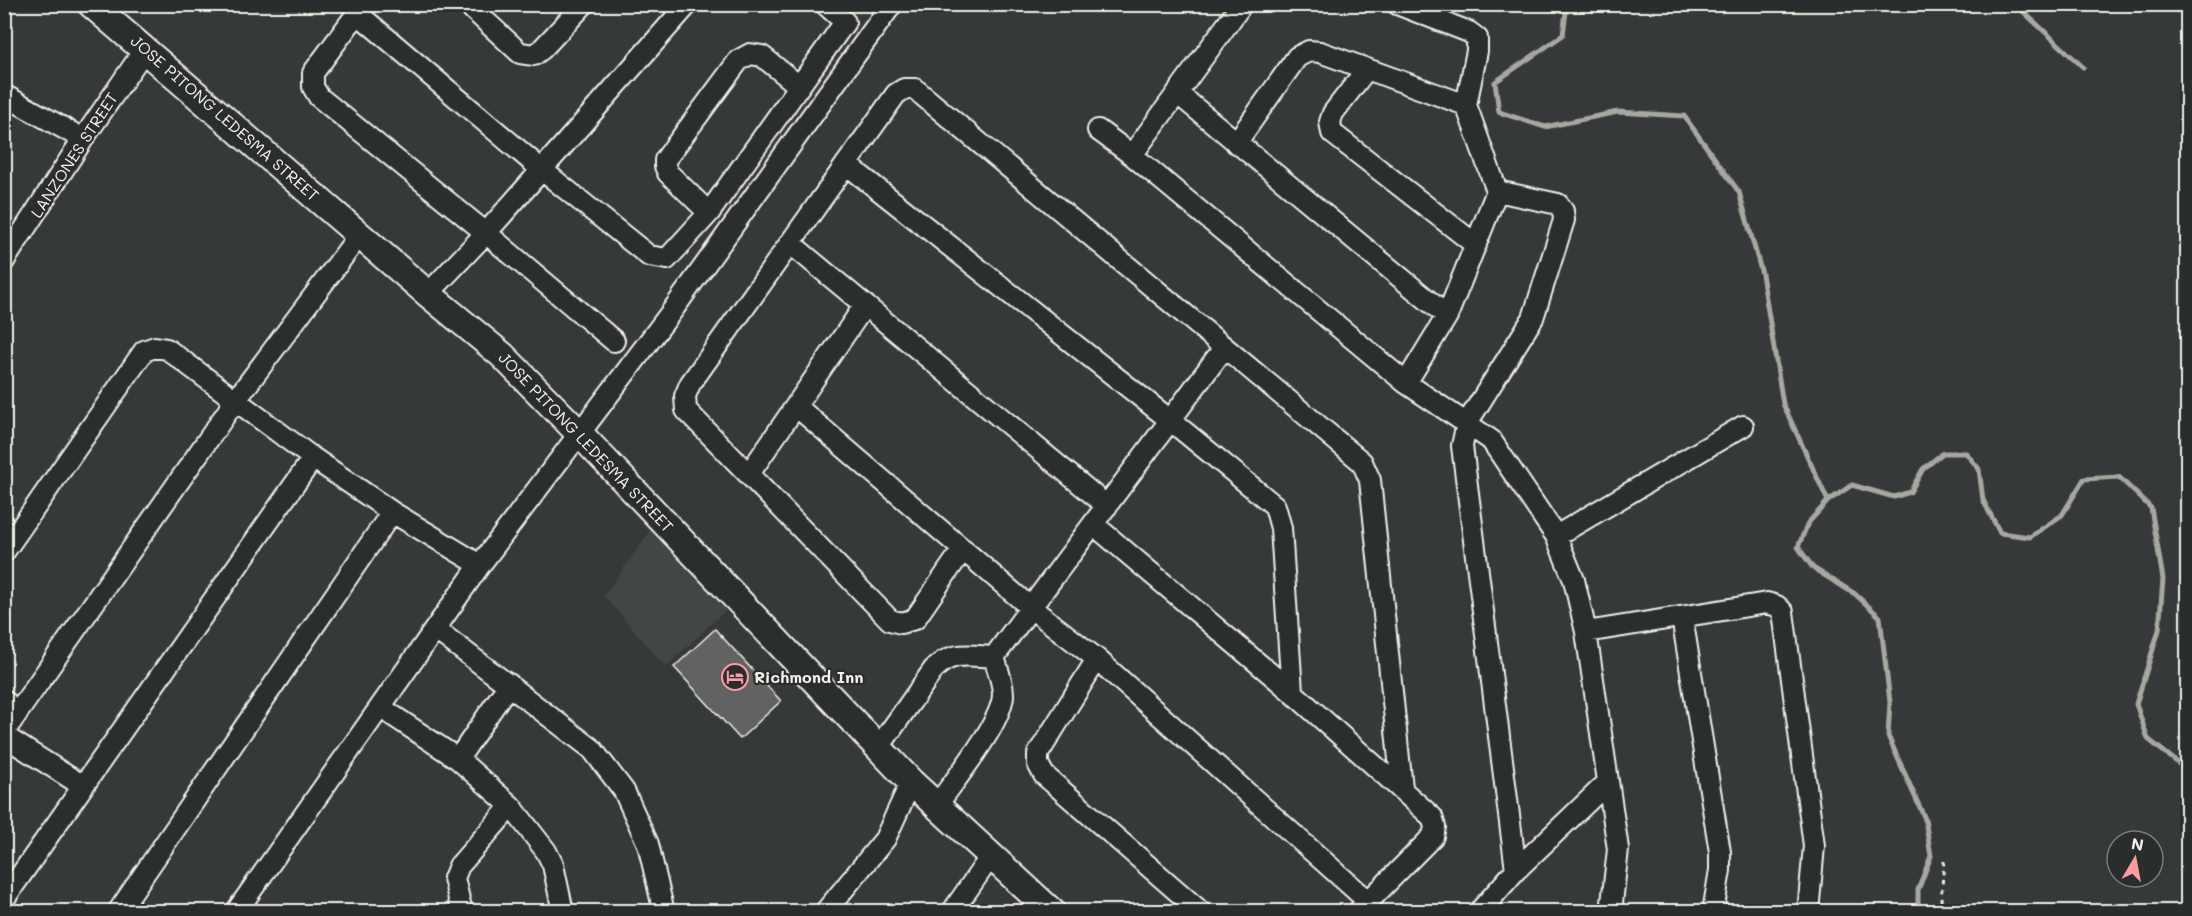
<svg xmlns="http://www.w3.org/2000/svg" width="2192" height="916" font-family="Mali,sans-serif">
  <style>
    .built { fill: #434645 }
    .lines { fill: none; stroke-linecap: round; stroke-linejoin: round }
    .stream { stroke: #a8a7a1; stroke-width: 5 }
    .building { fill: #616362; stroke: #f4f1e8; stroke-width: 1.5 }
    .minor-casing { stroke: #f4f1e8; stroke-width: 24 }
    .major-casing { stroke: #f4f1e8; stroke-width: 30 }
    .path { stroke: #f4f1e8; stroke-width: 3; stroke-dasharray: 4.5 4.5; stroke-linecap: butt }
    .minor { stroke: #2a2d2e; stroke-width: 20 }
    .major { stroke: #2a2d2e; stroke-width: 26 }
    .labels { text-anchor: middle; stroke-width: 4.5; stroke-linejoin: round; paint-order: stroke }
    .street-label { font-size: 16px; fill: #f4f1e8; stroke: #2a2d2e }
    .poi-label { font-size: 16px; font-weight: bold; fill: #f4f1e8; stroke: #2a2d2e; text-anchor: start }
  </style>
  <rect width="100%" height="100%" fill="#363939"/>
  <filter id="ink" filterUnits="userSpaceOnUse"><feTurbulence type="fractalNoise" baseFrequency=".0167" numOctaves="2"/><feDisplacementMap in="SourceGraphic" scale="12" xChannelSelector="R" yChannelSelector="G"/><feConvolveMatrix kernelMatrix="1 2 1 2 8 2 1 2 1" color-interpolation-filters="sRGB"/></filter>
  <g filter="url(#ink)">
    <path class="built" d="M652 528 728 608 666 667 604 596Z"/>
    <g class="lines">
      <path class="stream" d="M1567 4 1563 35 1495 82 1499 112 1545 127 1618 112 1684 116 1739 192 1762 274 1783 404 1828 501 1808 523 1798 547 1813 568 1855 594 1880 617 1890 702 1888 736 1925 819 1931 856 1918 890V912
        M2015 4 2083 67
        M1828 501 1852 485 1894 497 1910 492 1923 469 1943 453H1966L1979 469 1983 500 2000 533 2030 537 2062 515 2084 479 2119 477 2151 508 2163 579 2159 630 2136 704 2148 739 2188 771"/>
    </g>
    <path class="building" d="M715 629 781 701 740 739 674 667Z"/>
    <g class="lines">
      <defs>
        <path id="minor" d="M364 4 313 73V87L319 97 486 233 614 341
          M467 4 520 53 534 55 542 49 584 4
          M1397 4 1469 32 1477 38V51L1466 105 1497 191 1447 316 1406 383
          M357 13 542 170 649 256 667 259 709 213 845 22 825 4
          M1366 70 1333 113 1330 122 1332 133 1476 245
          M1177 93 1447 316
          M4 95 83 139
          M1098 130 1132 155 1406 383 1491 440 1556 536 1574 580 1586 632 1618 849 1611 912
          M1236 143 1297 57 1309 51 1320 52 1466 105
          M1132 155 1242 4
          M846 164 1170 420 1275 506 1281 528 1292 692
          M1497 191 1558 204 1563 211 1564 220 1533 318 1467 423 1462 446 1516 870
          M709 213 668 173 665 166V160L739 60 750 54 762 56 799 86
          M790 243 1107 506
          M4 261 83 139 145 49
          M428 294 486 233 688 4
          M796 406 1031 608 1097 659 1368 901
          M749 474 865 305
          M1093 524 1292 692 1432 817 1435 827 1433 836 1358 912
          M1556 536 1743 426
          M963 549 915 619 901 623 890 620 686 410 685 396 690 384 896 94 904 89H915L1362 462 1370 480 1402 788
          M4 552 144 351 155 347 167 349 313 458 392 512 480 565
          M1682 617 1720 852V870L1713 912
          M435 629 592 749 624 791 648 844 664 912
          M1586 632 1767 603 1777 606 1783 612 1814 846 1808 912
          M994 657 1224 348
          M1097 659 1038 754V764L1044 775 1201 912
          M4 700 17 714
          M380 707 458 759 511 806 546 851 553 865 563 912
          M4 732 235 401 360 234
          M4 736 83 786
          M879 747 934 669C953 650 970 656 994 657 997 668 1003 682 1003 694 1003 722 954 781 937 805
          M458 759 509 684
          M4 899 313 458
          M118 912 392 512
          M236 912 480 565 672 311 892 4
          M462 912 454 878 459 866 511 806
          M825 912 885 839 911 782
          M952 912 991 856
          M1479 912 1516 870 1607 783"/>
        <path id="major" d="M91 4 428 294 502 355 579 433 911 782 1052 912"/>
      </defs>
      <use href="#minor" class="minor-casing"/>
      <use href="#major" class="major-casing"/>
      <path class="path" d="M1944 861 1941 900 1944 912"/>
      <use href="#minor" class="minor"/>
      <use href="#major" class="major"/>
    </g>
  </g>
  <defs>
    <symbol id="hotel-ring" viewBox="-11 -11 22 22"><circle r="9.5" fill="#2a2d2e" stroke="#ff9aa2" stroke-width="1.5"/><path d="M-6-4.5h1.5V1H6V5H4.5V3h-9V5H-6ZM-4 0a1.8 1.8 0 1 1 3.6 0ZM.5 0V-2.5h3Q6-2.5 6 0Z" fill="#ff9aa2"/></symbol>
  </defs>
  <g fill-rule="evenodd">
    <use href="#hotel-ring" x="720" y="662" width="30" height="30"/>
  </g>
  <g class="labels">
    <g class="street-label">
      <text transform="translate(225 118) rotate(41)" y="6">JOSE PITONG LEDESMA STREET</text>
      <text transform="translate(74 155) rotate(-57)" y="6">LANZONES STREET</text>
      <text transform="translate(586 442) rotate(46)" y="6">JOSE PITONG LEDESMA STREET</text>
    </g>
    <g class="poi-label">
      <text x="754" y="683">Richmond Inn</text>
    </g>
  </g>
  <rect width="2192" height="916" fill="none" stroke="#2a2d2e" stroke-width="24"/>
  <rect x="12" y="12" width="2168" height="892" fill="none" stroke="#f4f1e8" stroke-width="2" filter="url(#ink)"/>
  <g transform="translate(2135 859) rotate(10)"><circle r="28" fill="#2a2d2e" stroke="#7b7b78" stroke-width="1.5"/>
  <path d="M0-4.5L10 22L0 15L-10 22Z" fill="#ff9aa2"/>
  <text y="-9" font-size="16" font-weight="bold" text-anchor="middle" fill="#f4f1e8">N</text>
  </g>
</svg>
